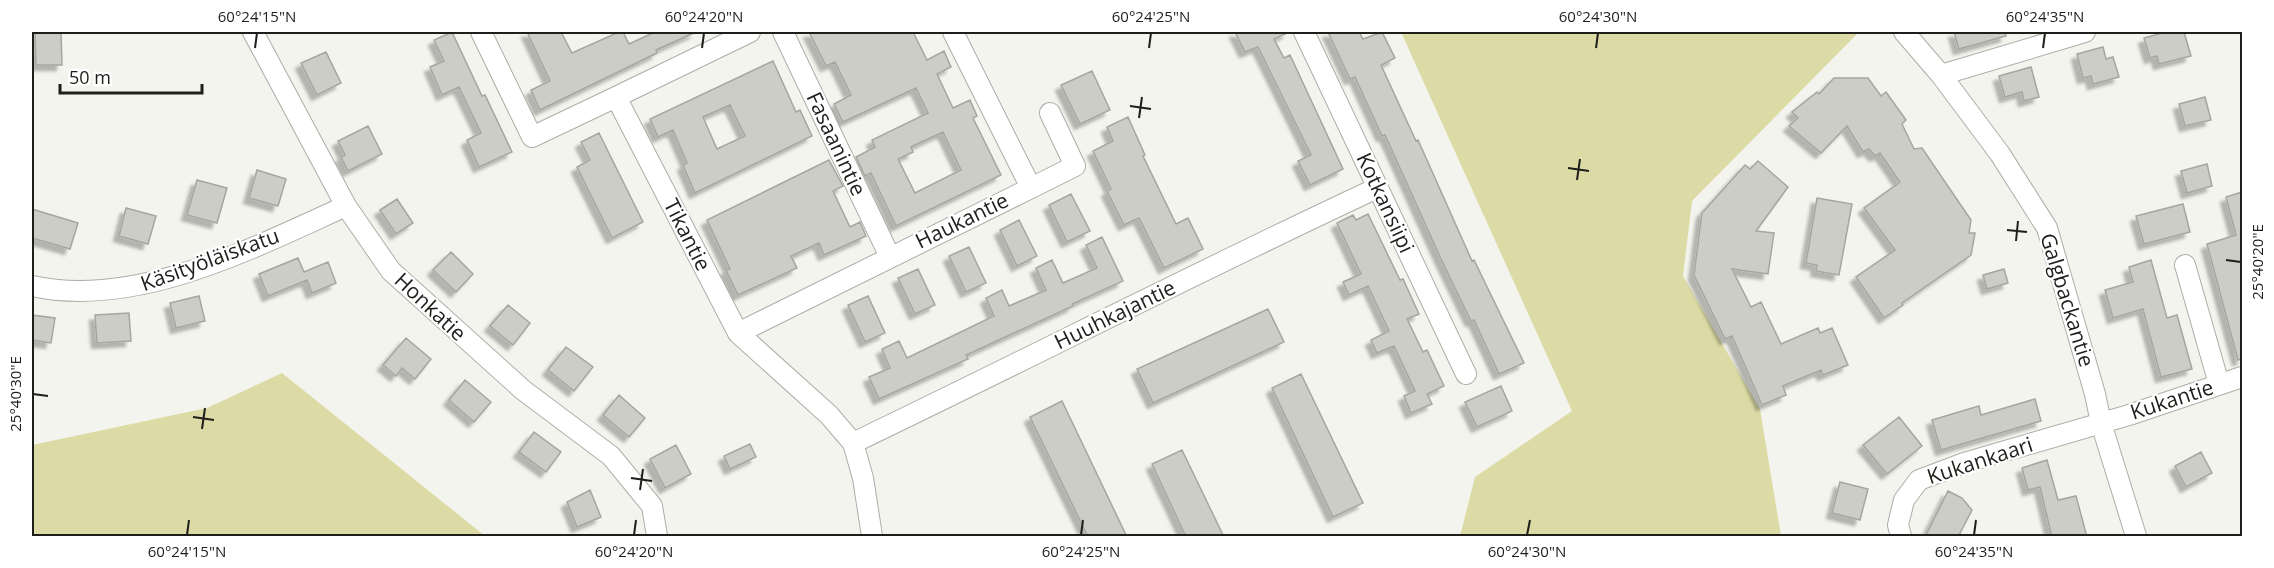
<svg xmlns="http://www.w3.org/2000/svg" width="2274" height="568" font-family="'Open Sans',sans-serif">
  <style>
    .green { fill: #dcdba6 }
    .building { fill: #cdcdc7; stroke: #a5a6a0; stroke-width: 1.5; fill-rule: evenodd; filter: url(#shadow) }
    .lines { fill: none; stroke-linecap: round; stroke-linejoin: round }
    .minor-casing { stroke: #adaea8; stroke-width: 22 }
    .minor { stroke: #fff; stroke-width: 20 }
    .ticks { fill: none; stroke: #1e1e1b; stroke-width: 2 }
    .labels { text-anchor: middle; stroke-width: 4.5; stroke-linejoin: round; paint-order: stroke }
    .street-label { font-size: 21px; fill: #1e1e1b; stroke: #fff }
    .neatline { fill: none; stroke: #1e1e1b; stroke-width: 2 }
    .ticks-label { font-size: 15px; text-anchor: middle; fill: #1e1e1b }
  </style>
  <defs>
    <filter id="shadow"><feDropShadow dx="-5.5" dy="5.5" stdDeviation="1.5" flood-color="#0004"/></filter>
  </defs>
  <rect width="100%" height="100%" fill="#f4f4ee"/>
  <path class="green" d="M1401 32H1859L1692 201 1683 276 1760 409 1781 536H1460L1475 477 1572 411Z
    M282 373 485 536H32V445L207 408Z"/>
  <path class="building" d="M35 32H61L62 65H36Z
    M452 32 482 96 485 95 512 152 479 167 467 140 481 133 459 87 442 95 430 67 444 61 434 40Z
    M527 32H561L572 53 619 32H623L629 44 655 32H696L656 50 657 53 540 110 531 90 550 81Z
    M809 32H913L927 60 944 51 951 67 937 74 953 108 970 100 977 116 973 118 1001 175 896 226 871 173 865 176 856 157 875 147 872 140 928 113 916 88 843 122 834 104 851 95 835 62 826 66ZM943 132 961 170 915 193 898 159 913 152 911 147Z
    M1235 32H1289L1274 39 1284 58 1290 55 1343 169 1310 185 1298 161 1311 155 1290 112 1258 47 1245 52Z
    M1328 32H1359L1363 39 1382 32 1395 58 1381 65 1416 141 1418 140 1472 261 1474 260 1524 363 1499 374 1474 320 1471 321 1441 259 1385 135 1382 136 1355 77 1350 79Z
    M1954 32H2005L2006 36 1959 49Z
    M2166 32H2184L2191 56 2159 64 2157 56 2150 58 2144 38Z
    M2103 47 2106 59 2113 57 2119 77 2093 84 2091 76 2083 78 2077 54Z
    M326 52 341 83 317 95 301 63Z
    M773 61 796 112 800 110 812 136 695 193 683 165 687 163 673 130 658 137 650 119ZM730 105 745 136 717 149 703 117Z
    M2031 67 2039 97 2024 101 2022 92 2005 97 1999 76Z
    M1092 71 1110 110 1080 124 1061 85Z
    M1834 78H1868L1881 96 1886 92 1906 120 1902 124 1914 149 1922 148 1971 220 1969 233H1975L1971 255 1902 303 1903 305 1884 318 1856 277 1895 250 1864 208 1900 182 1880 153 1875 156 1869 149 1863 152 1847 126 1821 153 1789 126 1798 118 1792 112 1817 92 1819 94Z
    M2205 97 2211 120 2185 126 2179 104Z
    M1128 117 1145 155 1143 156 1176 224 1188 218 1203 249 1164 268 1139 218 1124 225 1107 191 1111 189 1093 151 1113 141 1107 127Z
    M368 126 382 154 348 171 341 157 345 155 338 141Z
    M599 133 643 222 612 238 577 167 590 160 581 142Z
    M829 160 843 186 833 191 850 227 860 222 866 236 824 255 819 243 791 256 797 268 738 295 726 270 730 269 707 220Z
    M1758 161 1788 187 1756 231 1774 233 1768 274 1732 269 1751 307 1761 302 1781 344 1818 328 1820 333 1832 328 1848 365 1823 375 1821 370 1783 386 1786 395 1762 405 1732 336 1725 339 1694 275 1702 213 1745 165 1750 169Z
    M2207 164 2212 186 2187 193 2181 171Z
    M257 170 286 179 278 206 249 198Z
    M197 180 227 188 217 223 187 215Z
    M2242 192V359L2238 360 2207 244 2236 235 2226 197Z
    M1071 194 1090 231 1067 242 1049 205Z
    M1817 198 1852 204 1839 275 1816 271 1817 265 1806 263Z
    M397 199 413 223 396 234 380 210Z
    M2183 204 2190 232 2144 244 2136 216Z
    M126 208 156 216 148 244 119 236Z
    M32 209 78 223 70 249 32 238Z
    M1368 214 1400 280 1403 279 1419 314 1407 319 1423 352 1427 350 1444 386 1427 394 1432 404 1411 413 1404 396 1415 391 1394 346 1377 353 1371 340 1389 331 1368 286 1349 295 1343 282 1361 274 1337 223 1353 215 1356 220Z
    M1019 220 1037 256 1017 266 1000 230Z
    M1102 237 1123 281 1072 304 1073 306 966 355 968 359 879 399 869 377 890 368 882 349 899 341 907 358 994 316 986 298 1002 290 1009 306 1046 290 1036 268 1052 260 1063 283 1097 268 1086 245Z
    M969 247 986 283 966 292 949 256Z
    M451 252 473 274 456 292 433 270Z
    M298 258 304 272 328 262 336 283 312 293 307 280 268 296 259 274Z
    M2151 260 2167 318 2177 315 2192 369 2161 377 2143 309 2113 318 2105 290 2133 282 2129 267Z
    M918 269 935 305 915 314 898 278Z
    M2004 269 2008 283 1987 289 1983 275Z
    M199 296 205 321 176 328 170 303Z
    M868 296 885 333 865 342 848 305Z
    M508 305 530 323 513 345 490 326Z
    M1268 309 1284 342 1153 403 1137 369Z
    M129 313 131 341 97 343 95 315Z
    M32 315 55 318 51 343 32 340Z
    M406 338 431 359 415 379 402 368 396 376 383 365Z
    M566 347 593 367 574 391 548 370Z
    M1301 374 1363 503 1333 517 1272 388Z
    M465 380 491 402 474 422 449 400Z
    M1501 386 1512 411 1477 427 1465 402Z
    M619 395 645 418 629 437 603 415Z
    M2035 399 2041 421 1941 450 1932 420 1979 406 1981 415Z
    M1062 401 1127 537H1088L1030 417Z
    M1899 417 1922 446 1887 474 1863 445Z
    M534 432 561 452 546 472 519 452Z
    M750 444 756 457 730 469 724 456Z
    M676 445 691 474 665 488 650 459Z
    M1182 450 1224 537H1186L1152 464Z
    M2201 452 2212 473 2186 487 2175 466Z
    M2047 460 2058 500 2076 496 2087 537H2052L2040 487 2028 490 2022 468Z
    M1840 482 1868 489 1860 520 1832 513Z
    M590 490 601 517 577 527 567 502Z
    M1948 491 1962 498 1972 510 1958 537H1925Z"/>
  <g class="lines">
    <defs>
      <path id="minor" d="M253 32 346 206 391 271 523 390 611 456 652 506 657 536
        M481 32 532 137 616 97 738 333 829 415 853 443 863 478 872 536
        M783 32 890 257
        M1304 32 1466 374
        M1904 32 1941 75 2000 154 2047 228 2095 394 2101 423 2136 536
        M1941 75 2085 32
        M616 97 750 32
        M1031 188 1075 166 1050 113
        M2185 265 2219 384
        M32 286C136 309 253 248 346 206
        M738 333 1031 188 953 32
        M853 443C1028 359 1201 270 1377 188
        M1901 536 1898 525 1904 500 1919 480 1964 463 2129 415 2242 377"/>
    </defs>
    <use href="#minor" class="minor-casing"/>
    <use href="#minor" class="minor"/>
  </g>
  <path class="ticks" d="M255 48 257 33M702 48 704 33M1149 48 1151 33M1596 48 1598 33M2043 48 2045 33M1130 106 1151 109M1139 118 1142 97M1568 168 1589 171M1577 180 1580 159M2007 230 2027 232M2016 241 2018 221M2226 260 2241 262M33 394 48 396M193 417 214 420M202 429 205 408M631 478 652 481M640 490 643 469M187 535 189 520M634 535 636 520M1081 535 1083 520M1527 535 1530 520M1974 535 1976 520"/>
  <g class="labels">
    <g class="street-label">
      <text transform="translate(836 144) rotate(65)" y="7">Fasaanintie</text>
      <text transform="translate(1385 203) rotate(65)" y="7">Kotkansiipi</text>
      <text transform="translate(962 221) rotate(-26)" y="7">Haukantie</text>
      <text transform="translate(687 235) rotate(63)" y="7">Tikantie</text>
      <text transform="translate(210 260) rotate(-20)" y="7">Käsityöläiskatu</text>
      <text transform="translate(2067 300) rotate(73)" y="7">Galgbackantie</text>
      <text transform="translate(430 307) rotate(43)" y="7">Honkatie</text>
      <text transform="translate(1115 315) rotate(-26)" y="7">Huuhkajantie</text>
      <text transform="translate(2172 400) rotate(-18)" y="7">Kukantie</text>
      <text transform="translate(1980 461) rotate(-18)" y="7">Kukankaari</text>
    </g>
  </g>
  <rect width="2274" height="568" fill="none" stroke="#ffffff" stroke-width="66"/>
  <path d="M60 84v9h142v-9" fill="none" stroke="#1e1e1b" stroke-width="3"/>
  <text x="69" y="84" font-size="18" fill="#1e1e1b" stroke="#ffffff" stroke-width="4.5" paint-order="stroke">50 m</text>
  <rect x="33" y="33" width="2208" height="502" class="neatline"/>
  <g class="ticks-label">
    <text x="257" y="22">60°24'15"N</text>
    <text x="704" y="22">60°24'20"N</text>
    <text x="1151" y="22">60°24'25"N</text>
    <text x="1598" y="22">60°24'30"N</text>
    <text x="2045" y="22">60°24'35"N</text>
    <text transform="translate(2258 262) rotate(-90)" y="5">25°40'20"E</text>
    <text transform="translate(16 394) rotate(-90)" y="5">25°40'30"E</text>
    <text x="187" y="557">60°24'15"N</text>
    <text x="634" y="557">60°24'20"N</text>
    <text x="1081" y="557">60°24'25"N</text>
    <text x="1527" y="557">60°24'30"N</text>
    <text x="1974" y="557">60°24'35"N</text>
  </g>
</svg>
